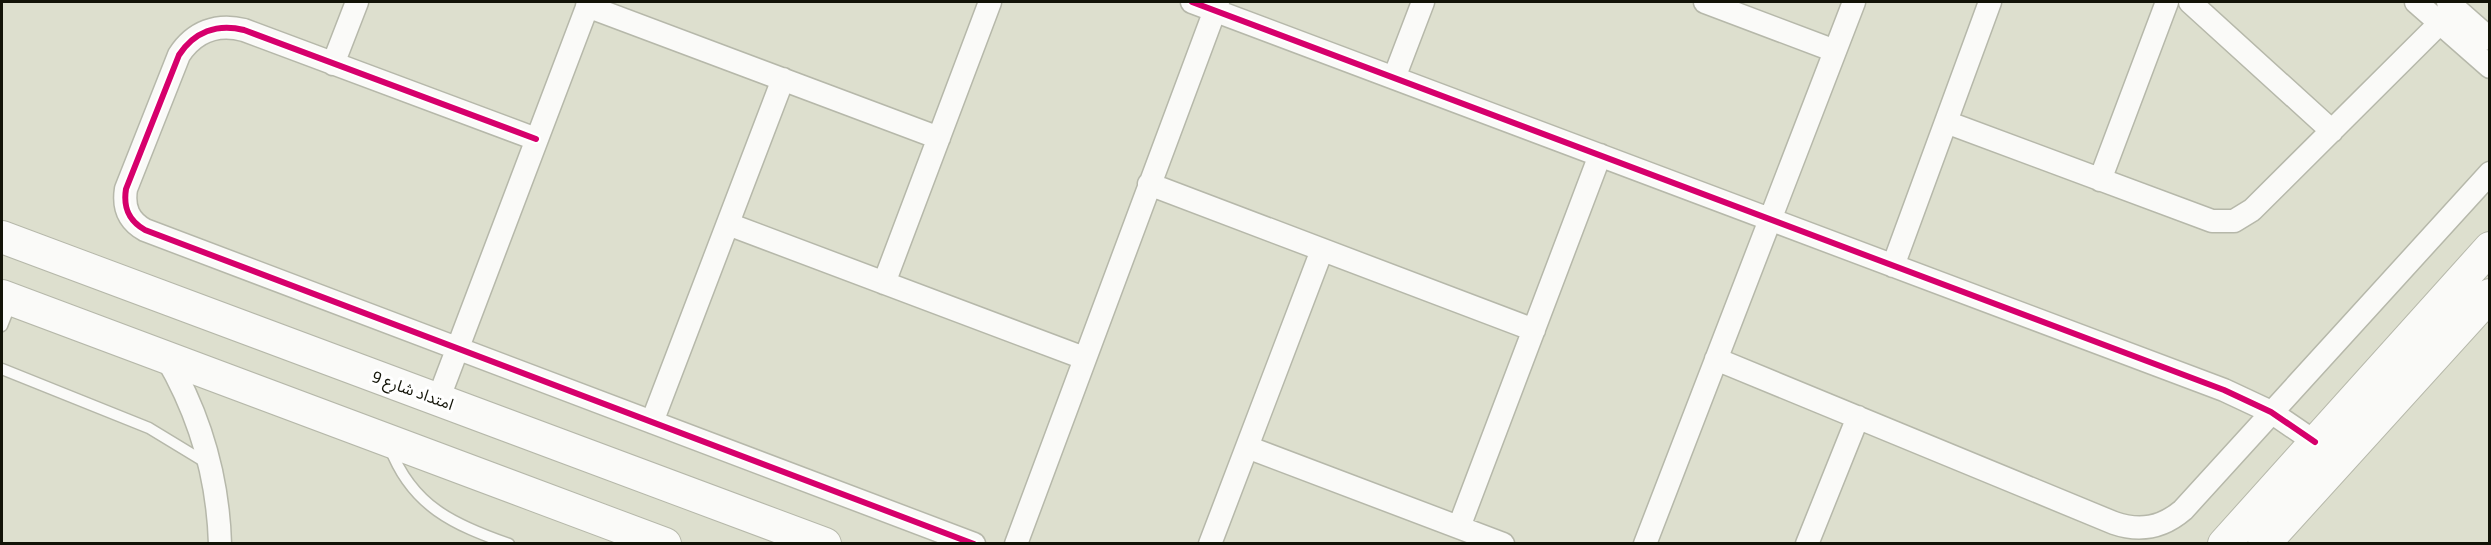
<svg xmlns="http://www.w3.org/2000/svg" width="2491" height="545" font-family="'Exo 2','Noto Sans Arabic',sans-serif">
  <style>
    .lines { fill: none; stroke-linecap: round; stroke-linejoin: round }
    .lane-casing { stroke: #b6b8aa; stroke-width: 13 }
    .street-casing { stroke: #b6b8aa; stroke-width: 25 }
    .secondary-casing { stroke: #b6b8aa; stroke-width: 34 }
    .lane { stroke: #fafaf8; stroke-width: 10 }
    .street { stroke: #fafaf8; stroke-width: 22 }
    .secondary { stroke: #fafaf8; stroke-width: 32 }
    .cycleway-casing { stroke: #fff; stroke-width: 10 }
    .cycleway { stroke: #d6006c; stroke-width: 6 }
    .labels { text-anchor: middle; stroke-width: 6; stroke-linejoin: round; paint-order: stroke }
    .street-label { font-size: 16px; fill: #121307; stroke: #fff }
  </style>
  <rect width="100%" height="100%" fill="#dddfce"/>
  <g class="lines">
    <defs>
      <path id="lane" d="M2 326 11 303
        M2 369 149 428 205 462
        M390 448C412 506 454 525 509 544"/>
      <path id="street" d="M1192 2 2224 390 2271 412 2315 442
        M1705 2 1835 51
        M2190 2 2332 131
        M2416 2 2490 67
        M2448 2 2490 39
        M587 6 939 138
        M333 64 357 2
        M1394 78 1423 2
        M1946 122 2212 221H2234L2252 210 2440 23
        M536 139 244 30C217 23 194 32 179 55L126 189C123 208 129 221 145 230L974 544
        M2100 180 2167 2
        M1149 184 1534 330
        M728 224 1084 358
        M1893 266 1990 2
        M884 283 990 2
        M166 357C200 415 218 476 220 544
        M1716 359 2114 523C2140 532 2162 528 2183 510L2490 173
        M438 400 589 2
        M652 422 783 79
        M1247 447 1503 544
        M1459 527 1600 155
        M1016 544 1218 2
        M1210 544 1322 250
        M1645 544 1854 2
        M1807 544 1858 417"/>
      <path id="secondary" d="M2 237 825 544
        M2 296 665 544
        M2224 544 2490 248
        M2264 544 2490 295"/>
    </defs>
    <use href="#lane" class="lane-casing"/>
    <use href="#street" class="street-casing"/>
    <use href="#secondary" class="secondary-casing"/>
    <use href="#lane" class="lane"/>
    <use href="#street" class="street"/>
    <use href="#secondary" class="secondary"/>
    <defs>
      <path id="cycleway" d="M1192 2 2224 390 2271 412 2315 442
        M536 139 244 30C217 23 194 32 179 55L126 189C123 208 129 221 145 230L974 544"/>
    </defs>
    <use href="#cycleway" class="cycleway-casing"/>
    <use href="#cycleway" class="cycleway"/>
  </g>
  <g class="labels">
    <g class="street-label">
      <text transform="translate(413 390) rotate(20)" y="6">امتداد شارع 9</text>
    </g>
  </g>
  <rect width="2491" height="545" fill="none" stroke="#121307" stroke-width="6"/>
</svg>
